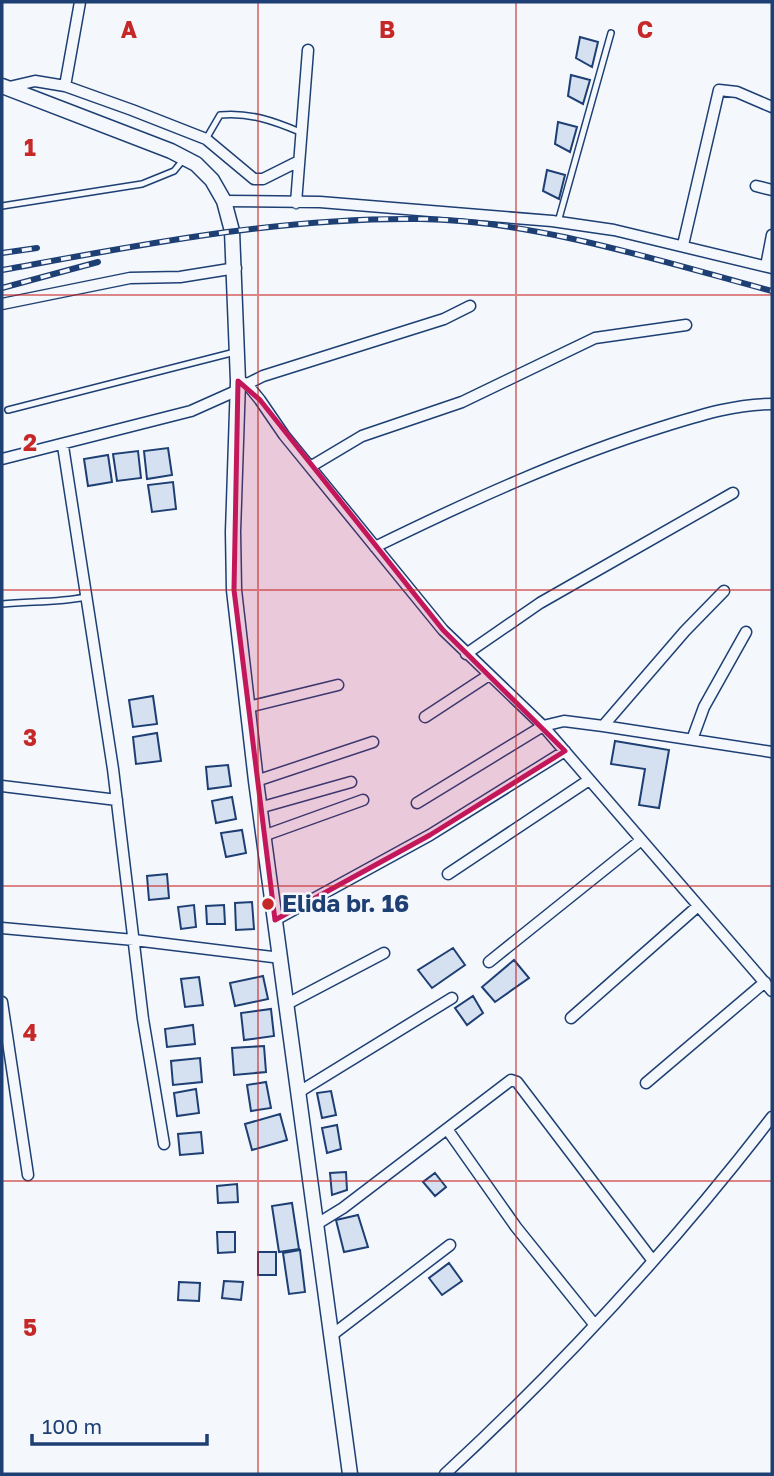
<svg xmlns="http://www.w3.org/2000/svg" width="774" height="1476" font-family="'Golos Text',sans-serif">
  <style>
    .building { fill: #d5e0f0; stroke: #1d3f73; stroke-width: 2 }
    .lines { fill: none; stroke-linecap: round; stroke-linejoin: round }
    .lane-casing { stroke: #1d3f73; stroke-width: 8 }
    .street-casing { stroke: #1d3f73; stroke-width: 13 }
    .secondary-casing { stroke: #1d3f73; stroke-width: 17 }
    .lane { stroke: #f4f7fb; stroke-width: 5 }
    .street { stroke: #f4f7fb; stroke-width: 10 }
    .secondary { stroke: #f4f7fb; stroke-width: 14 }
    .rail-casing { stroke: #1d3f73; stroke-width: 6 }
    .rail { stroke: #f4f7fb; stroke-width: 3.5; stroke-dasharray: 10; stroke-linecap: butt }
    .marked { fill: #c2185b; fill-opacity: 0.2; stroke: #c2185b; stroke-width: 5; stroke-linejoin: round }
    .grid { fill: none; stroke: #c62828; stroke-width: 2; stroke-opacity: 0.55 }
    .poi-dot { fill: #c62828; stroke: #f4f7fb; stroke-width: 2.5 }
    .labels { text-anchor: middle; stroke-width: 5; stroke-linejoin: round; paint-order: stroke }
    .poi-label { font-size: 24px; font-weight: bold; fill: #1d3f73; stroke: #f4f7fb; text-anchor: start }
    .grid-label { font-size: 23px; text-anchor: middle; font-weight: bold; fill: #c62828; stroke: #f4f7fb; stroke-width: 5; stroke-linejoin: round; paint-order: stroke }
  </style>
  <rect width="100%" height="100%" fill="#f4f7fb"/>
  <path class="building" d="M580 37 598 42 592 67 576 58Z
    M571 75 590 80 583 104 568 96Z
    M558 122 577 127 570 152 555 144Z
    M547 170 565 175 559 199 543 191Z
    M168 448 172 475 147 479 144 451Z
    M138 451 141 478 117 481 113 454Z
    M108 455 112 482 88 486 84 459Z
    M173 482 176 509 152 512 148 485Z
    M153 696 157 724 133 727 129 700Z
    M157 733 161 761 136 764 133 737Z
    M615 741 669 750 659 808 639 805 645 769 611 764Z
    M228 765 231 786 208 789 206 767Z
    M232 797 236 819 216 823 212 801Z
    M242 830 246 853 226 857 221 833Z
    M167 874 169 898 149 900 147 876Z
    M252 902 254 929 236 930 235 903Z
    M194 905 196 927 181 929 178 907Z
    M224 905 225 924H207L206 906Z
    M453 948 465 965 432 988 418 970Z
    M514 960 529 978 495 1002 482 987Z
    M263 976 268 999 235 1006 230 983Z
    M199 977 203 1005 185 1007 181 979Z
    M473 996 483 1013 467 1025 455 1008Z
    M271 1009 274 1036 244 1040 241 1013Z
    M193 1025 195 1044 167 1047 165 1029Z
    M264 1046 266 1072 234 1075 232 1048Z
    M200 1058 202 1082 173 1085 171 1061Z
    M266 1082 271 1108 251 1111 247 1085Z
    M196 1089 199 1113 177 1116 174 1093Z
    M331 1091 336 1115 322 1118 317 1093Z
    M280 1114 287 1140 252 1150 245 1124Z
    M337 1125 341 1149 327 1153 322 1128Z
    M201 1132 203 1153 180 1155 178 1134Z
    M346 1172 347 1190 332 1195 330 1173Z
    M435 1173 446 1187 435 1196 423 1182Z
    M237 1184 238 1202 218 1203 217 1186Z
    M292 1203 299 1249 279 1252 272 1206Z
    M358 1215 368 1247 344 1252 336 1220Z
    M217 1232H235V1252L218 1253Z
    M300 1250 305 1292 289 1294 283 1253Z
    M258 1252H276V1275H258Z
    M449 1263 462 1281 442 1295 429 1278Z
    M224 1281 243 1282 241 1300 222 1298Z
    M179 1282 200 1283 199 1301 178 1300Z"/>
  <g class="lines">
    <defs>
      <path id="lane" d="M206 139 220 115C249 112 274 121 300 132
        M2 206 142 184 174 171 183 160
        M558 222 611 33
        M8 410 235 352
        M2 604C30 601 57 603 85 597"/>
      <path id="street" d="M65 86 80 2
        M5 88 35 81 65 86 132 110 206 139 254 179H263L299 161
        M756 186 772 190
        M224 201 320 202 552 221 614 230 772 268
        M296 203 308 50
        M683 245 719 90 737 92 772 107
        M766 266 772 235
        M2 304 130 278 180 277 236 268
        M238 381 247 384 260 400 284 435 443 630 543 726 564 721 603 726 772 752
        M247 384 263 376 444 319 470 306
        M63 446 113 769 143 1019 164 1144
        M2 459 191 411 238 390
        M310 467 362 436 462 402 595 338 686 325
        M375 547C469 501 563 458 662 427 698 416 734 404 772 404
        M466 654 540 603 733 493
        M248 707 338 685
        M425 717 489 675
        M603 726 685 631 724 591
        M693 737 704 707 746 632
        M256 781 373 742
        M2 786 117 800
        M417 803 543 726 772 991
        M259 808 351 782
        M263 836 363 800
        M448 874 589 780
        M275 920 430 835 565 751
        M2 928 134 940 281 958
        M489 962 640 841
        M2 1002 28 1175
        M287 1004 384 953
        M571 1018 698 906
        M646 1083 765 982
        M299 1092 452 998
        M447 1129 516 1227 594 1324
        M317 1224 343 1208 511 1080 517 1082 653 1261
        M332 1335 450 1245
        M445 1474C563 1365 674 1244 772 1117"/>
      <path id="secondary" d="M2 86 171 151 196 164 212 180 224 201 232 231 238 381 233 532 234 590 256 781 350 1474"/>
    </defs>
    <use href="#lane" class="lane-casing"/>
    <use href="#street" class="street-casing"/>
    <use href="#secondary" class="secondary-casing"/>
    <use href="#lane" class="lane"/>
    <use href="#street" class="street"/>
    <use href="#secondary" class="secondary"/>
    <defs>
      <path id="rail" d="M2 253 37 248
        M2 270C140 245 280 217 421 219 533 220 663 262 772 291
        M2 288 98 262"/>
    </defs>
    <use href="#rail" class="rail-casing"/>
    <use href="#rail" class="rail"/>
  </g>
  <path class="marked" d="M238 381 260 400 443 630 565 751 430 835 275 920 234 590Z"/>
  <path class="grid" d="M258 2V1474M516 2V1474M2 295H772M2 590H772M2 886H772M2 1181H772"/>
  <circle class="poi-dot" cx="268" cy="904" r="7"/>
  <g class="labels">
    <g class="poi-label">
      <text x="282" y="912">Elida br. 16</text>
    </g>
  </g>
  <g class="grid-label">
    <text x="129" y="38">A</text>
    <text x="387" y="38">B</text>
    <text x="645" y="38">C</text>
    <text x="30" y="156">1</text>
    <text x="30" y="451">2</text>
    <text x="30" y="746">3</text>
    <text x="30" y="1041">4</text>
    <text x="30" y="1336">5</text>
  </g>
  <rect width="774" height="1476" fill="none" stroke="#1d3f73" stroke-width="7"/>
  <path d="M32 1434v10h175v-10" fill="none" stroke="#1d3f73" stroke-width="3.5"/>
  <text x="42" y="1434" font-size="21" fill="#1d3f73" stroke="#f4f7fb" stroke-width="5" paint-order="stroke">100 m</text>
</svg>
